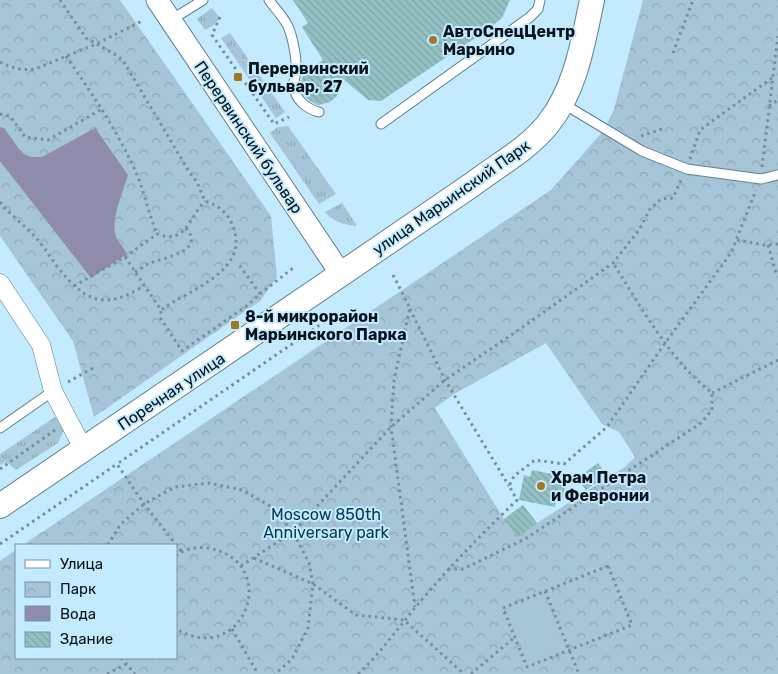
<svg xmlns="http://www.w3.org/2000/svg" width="778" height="674" font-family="Rubik,sans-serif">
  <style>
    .grass { fill: url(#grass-tufts) }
    .park { fill: url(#park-crowns); fill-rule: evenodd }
    .pitch { fill: #a5c4d5 }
    .water { fill: #8f8bab }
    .building { fill: url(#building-back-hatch) }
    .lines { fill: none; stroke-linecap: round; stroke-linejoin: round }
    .service-casing { stroke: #5d8092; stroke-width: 11 }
    .minor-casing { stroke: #5d8092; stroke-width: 19 }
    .tertiary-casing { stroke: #5d8092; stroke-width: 23 }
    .secondary-casing { stroke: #5d8092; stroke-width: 26 }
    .path { stroke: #738f9e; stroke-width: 3; stroke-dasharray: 2.5 4; stroke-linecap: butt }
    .service { stroke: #fff; stroke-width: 9 }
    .minor { stroke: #fff; stroke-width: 18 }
    .tertiary { stroke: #fff; stroke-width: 21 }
    .secondary { stroke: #fff; stroke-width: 24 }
    .poi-dot { fill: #a07726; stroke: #c3eafe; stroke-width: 2 }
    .labels { text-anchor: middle; stroke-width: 4; stroke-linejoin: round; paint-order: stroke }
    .poi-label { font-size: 16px; font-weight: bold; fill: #06131a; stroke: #c3eafe; text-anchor: start }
    .street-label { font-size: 16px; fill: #06131a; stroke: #c3eafe }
    .park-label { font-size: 16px; fill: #03384c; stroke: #c3eafe }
  </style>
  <defs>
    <pattern id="grass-tufts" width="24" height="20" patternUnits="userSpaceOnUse" patternTransform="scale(1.25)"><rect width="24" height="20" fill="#a5c4d5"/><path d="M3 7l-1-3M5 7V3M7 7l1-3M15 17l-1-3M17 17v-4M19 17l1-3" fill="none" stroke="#8da8b6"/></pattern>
    <pattern id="park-crowns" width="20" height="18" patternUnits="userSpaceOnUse" patternTransform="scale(1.25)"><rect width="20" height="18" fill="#a5c4d5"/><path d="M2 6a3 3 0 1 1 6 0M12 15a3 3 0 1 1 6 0" fill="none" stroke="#8da8b6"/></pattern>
    <pattern id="building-back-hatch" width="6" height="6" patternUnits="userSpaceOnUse" patternTransform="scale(1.25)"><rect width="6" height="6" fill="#93c1c3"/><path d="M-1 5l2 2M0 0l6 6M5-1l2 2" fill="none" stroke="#7da5a7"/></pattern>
  </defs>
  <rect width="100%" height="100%" fill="#c3eafe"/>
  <path class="grass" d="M212 8 220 18 214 25 205 30 197 19Z
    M230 33 285 112 276 118 221 38Z
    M288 126 336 194 319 204 270 133 278 127Z
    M342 203 357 226C345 225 333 222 325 212Z
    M55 417 64 430 58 443 16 470 6 462 0 465V454Z"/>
  <path class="park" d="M0 0H120L271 216 277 277 260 301 94 417 73 341 0 236Z
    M643 0H778V674H0V561L16 550V658H176V545H23L551 190 605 129 614 109ZM546 343 602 424 619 432 635 457 625 467 537 523 523 505 504 519 435 408 454 394Z"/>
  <path class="pitch" d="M544 595 566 650 529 665 506 609Z"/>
  <path class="water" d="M0 127 4 128 22 153 31 157H42L95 128 128 175C123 192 110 220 116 237 119 243 124 248 127 254L91 278 0 161Z"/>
  <path class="building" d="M293 0H510L502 18 487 30 381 101 368 100 343 79 337 96 330 102 318 105 310 101 303 94 300 83 306 71 323 60 302 27 308 23Z
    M598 463 607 475 586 490 577 478Z
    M532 470 567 477 562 501 556 500 555 507 519 500 524 475 530 477Z
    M523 505 537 523 518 537 504 519Z"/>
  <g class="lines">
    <defs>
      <path id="service" d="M269 0C275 9 286 19 289 29 293 39 297 60 296 71 296 76 293 81 294 86 295 100 307 109 319 112
        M171 20 203 0
        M562 103 642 151 687 169 761 179 778 175
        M381 124 530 17 538 9 540 0
        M0 428 53 391"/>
      <path id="minor" d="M0 283 41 345 53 391 84 450"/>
      <path id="tertiary" d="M157 0 341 274"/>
      <path id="secondary" d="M0 506C118 427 235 345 353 266 393 239 433 211 473 184 498 165 528 149 548 124 576 89 583 42 592 0"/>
    </defs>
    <use href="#service" class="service-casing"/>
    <use href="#minor" class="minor-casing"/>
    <use href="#tertiary" class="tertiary-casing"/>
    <use href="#secondary" class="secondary-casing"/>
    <path class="path" d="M60 0 86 38 118 56 124 62 188 170 197 182 205 201C220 206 229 214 234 229 248 272 188 290 161 310
      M220 17 212 35 274 124 289 117
      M673 53 693 0
      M66 56C91 92 116 129 134 168 144 189 148 213 157 234
      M0 62C12 68 21 71 35 69L96 44 144 20
      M769 106 778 100
      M0 114 10 116 25 137 48 140 102 109
      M641 136 662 129
      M690 159 700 130 772 78
      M762 167 778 36
      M0 202C11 216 27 227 38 240 45 248 50 257 56 265 85 302 103 311 144 286
      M737 240 764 245 778 244
      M768 245 776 273
      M125 257 161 310V319L182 351 248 305 260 294 240 266
      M135 272C139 270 144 266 148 264 161 258 207 252 186 228
      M393 275 410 308 394 380 391 427 415 607
      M74 286 125 257 157 234C186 245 188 219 205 201
      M260 294 293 268
      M410 309 445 380 509 486
      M68 382 93 368
      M712 393 778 360
      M0 469 55 430
      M0 544 117 464
      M108 545 120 525 144 504 175 487 209 483 242 490 272 507 293 532 309 563 313 584 308 628 292 659 275 674
      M181 551 144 504 117 464 327 320
      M176 556C183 549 198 546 208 548 283 561 245 669 176 629
      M254 558 313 584 356 615 404 620 464 674
      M241 566 293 532 391 427 445 380 520 329 613 263 639 230 650 209 661 199 673 198 682 178
      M608 566 632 625 527 667 503 608Z
      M448 569H463L525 539 701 423 712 410V393C669 359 642 308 613 263
      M545 591 579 674
      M232 629 258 674
      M121 658 135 674
      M107 674 126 664
      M358 674C383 651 402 622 425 596 454 562 485 531 517 500L509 486 514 476 535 460 564 464 607 427 665 343 731 253 756 190
      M471 674 515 637"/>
    <use href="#service" class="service"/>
    <use href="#minor" class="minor"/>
    <use href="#tertiary" class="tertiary"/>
    <use href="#secondary" class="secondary"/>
  </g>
  <g class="poi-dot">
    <circle cx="433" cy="40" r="5"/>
    <rect x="233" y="72" width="10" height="10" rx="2.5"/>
    <rect x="230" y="320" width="10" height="10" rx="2.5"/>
    <circle cx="541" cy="486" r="5"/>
  </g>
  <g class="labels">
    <g class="poi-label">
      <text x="443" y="37">АвтоСпецЦентр<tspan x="443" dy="18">Марьино</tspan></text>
      <text x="248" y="74">Перервинский<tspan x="248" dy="18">бульвар, 27</tspan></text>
      <text x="245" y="322">8-й микрорайон<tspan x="245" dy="18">Марьинского Парка</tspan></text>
      <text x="551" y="483">Храм Петра<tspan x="551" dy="18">и Февронии</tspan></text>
    </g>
    <g class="street-label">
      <text transform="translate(249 137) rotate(56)" y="6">Перервинский бульвар</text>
      <text transform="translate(451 197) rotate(-35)" y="6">улица Марьинский Парк</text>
      <text transform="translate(171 391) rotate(-34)" y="6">Поречная улица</text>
    </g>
    <g class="park-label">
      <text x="326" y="520">Moscow 850th<tspan x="326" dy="18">Anniversary park</tspan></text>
    </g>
  </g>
  <rect x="15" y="544" width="162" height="115" fill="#c3eafe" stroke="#7794a3"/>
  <rect x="25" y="560" width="25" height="8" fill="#ffffff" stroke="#7794a3"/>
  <text x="60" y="569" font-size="15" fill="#06131a">Улица</text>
  <rect x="25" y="582" width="25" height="15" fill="url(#park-crowns)" stroke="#7794a3"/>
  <text x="60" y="594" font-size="15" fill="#06131a">Парк</text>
  <rect x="25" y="606" width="25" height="15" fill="#8f8bab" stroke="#7794a3"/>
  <text x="60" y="619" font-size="15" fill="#06131a">Вода</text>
  <rect x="25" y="632" width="25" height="15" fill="url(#building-back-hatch)" stroke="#7794a3"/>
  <text x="60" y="644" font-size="15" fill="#06131a">Здание</text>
</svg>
